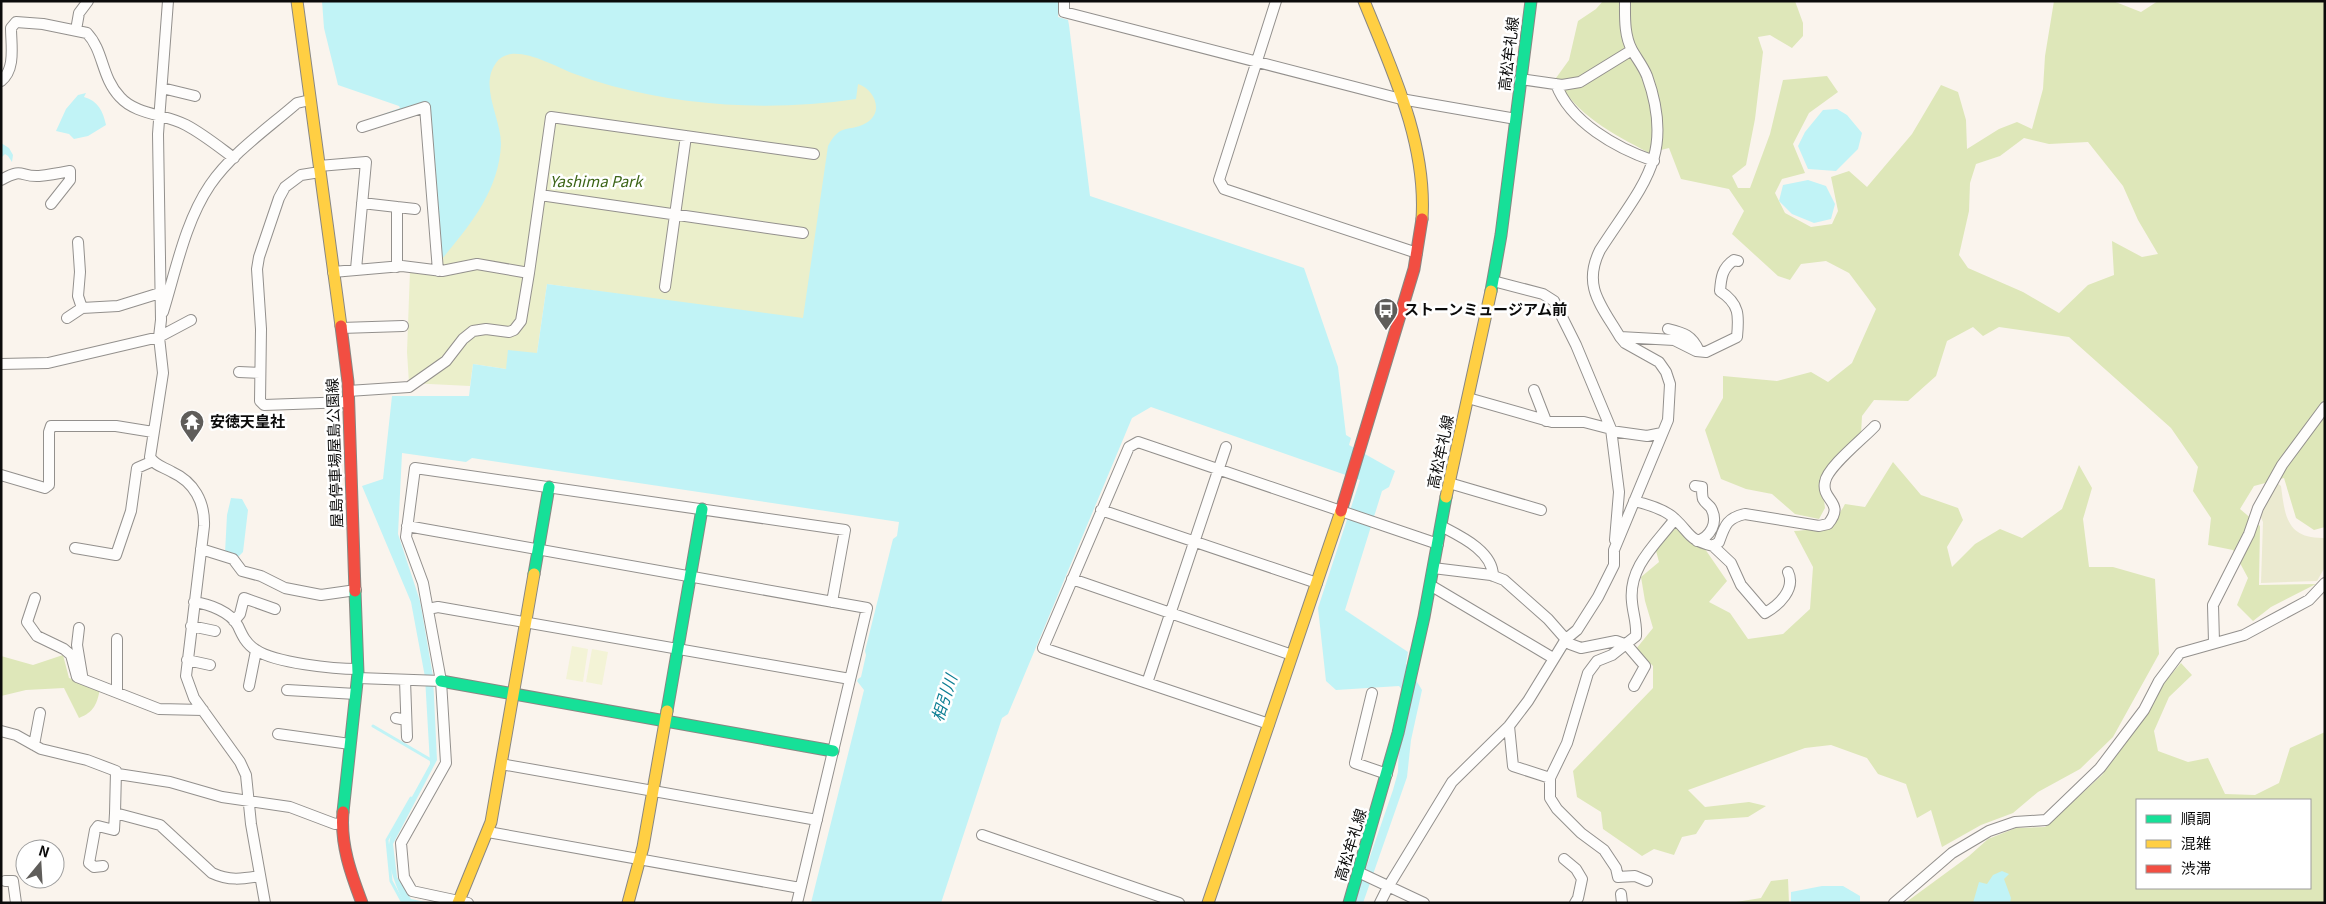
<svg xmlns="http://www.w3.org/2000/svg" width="2326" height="904" font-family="Georgia,'Noto Sans JP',serif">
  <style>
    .green { fill: #ebefcb }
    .forest { fill: #dee7b9; fill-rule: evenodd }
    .cemetery { fill: #ebead0 }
    .pitch { fill: #f3f3d6 }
    .water { fill: #c1f3f6 }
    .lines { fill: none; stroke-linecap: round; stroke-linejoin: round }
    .stream { stroke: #c1f3f6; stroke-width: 3 }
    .street-casing { stroke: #93908d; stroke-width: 12 }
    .fast-casing { stroke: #898783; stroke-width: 13 }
    .slow-casing { stroke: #898783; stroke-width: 13 }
    .jam-casing { stroke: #898783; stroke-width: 13 }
    .street { stroke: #fefdfc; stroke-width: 10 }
    .fast { stroke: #16e098; stroke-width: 11 }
    .slow { stroke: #ffcf43; stroke-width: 11 }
    .jam { stroke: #f24e42; stroke-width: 11 }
    .labels { text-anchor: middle; stroke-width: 5; stroke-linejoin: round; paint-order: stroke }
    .street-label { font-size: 15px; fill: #0b0b0b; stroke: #fff }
    .park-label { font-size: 15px; font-style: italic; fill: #3d6518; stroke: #fff }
    .poi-label { font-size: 15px; font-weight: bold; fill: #0b0b0b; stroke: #fff; text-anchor: start }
    .water-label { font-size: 16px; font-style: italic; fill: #0e7f94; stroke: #fff }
  </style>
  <rect width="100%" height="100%" fill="#faf4ed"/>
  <path class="green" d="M504 46 857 82 874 92 878 109 804 320 547 284 537 353 506 369 473 364 470 386 409 383 407 352 410 270 439 268 476 86Z"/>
  <path class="forest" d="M1603 1H1795L1803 23V36L1792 48 1770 35 1758 37 1763 52 1755 119 1746 165 1732 176 1738 188H1750L1770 134 1783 80 1827 76 1838 92 1809 113 1793 144 1805 173 1782 179 1775 193 1785 213 1811 227 1832 224 1838 211 1831 177 1849 171 1867 187 1912 134 1941 85 1958 92 1966 120 1967 149 1999 129 2017 122 2032 129 2043 89 2045 56 2054 1H2113L2141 12 2158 1H2325V527L2314 530 2296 518 2284 478 2254 486 2240 509 2260 526 2259 585 2316 584 2271 607 2253 621 2237 605 2248 578 2233 550 2208 545 2211 518 2193 491 2198 467 2171 428 2069 337 1999 327 1983 336 1973 327 1947 341 1936 376 1908 401 1874 400 1862 416 1861 434 1821 477 1825 508 1819 519 1795 514 1772 494 1746 489 1721 479 1705 430 1723 398V376L1777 381 1811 372 1828 382 1852 363 1876 309 1849 273 1826 261 1801 264 1790 280 1778 276 1732 234 1744 211 1729 189 1681 179 1669 148 1649 153C1612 133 1577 116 1556 78L1569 60 1578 21 1596 9ZM2024 138 2049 144 2088 142 2123 186 2138 220 2158 254 2142 257 2112 241 2114 275 2088 285 2059 313 2023 292 1968 268 1959 255 1969 211 1970 183 1976 164 2000 156Z
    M1893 462 1921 495 1958 508 1963 520 1947 547 1952 567 1975 544 2000 529 2022 538 2062 509 2079 465 2092 488 2083 519 2089 567H2113L2155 579 2159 654 2113 737 2080 769 2038 792 2013 813 1981 825 1942 847 1931 810 1917 818 1906 784 1878 774 1867 758 1831 745 1805 748 1688 790 1705 807 1749 802 1766 806 1748 817 1705 820 1696 834 1682 837 1674 855 1654 849 1642 856 1603 829 1601 812 1577 797 1573 771 1653 688V666L1636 649 1653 628 1645 601 1641 577 1659 562 1655 547 1675 527 1705 549 1727 581 1709 602 1730 613 1748 639 1783 634 1810 609 1813 567 1794 531C1821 529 1831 530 1845 504L1865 507Z
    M63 655 69 678 100 689C97 704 94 712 79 718L64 688 26 690 1 696V656L33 665Z
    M2181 663 2192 675 2169 697 2154 731 2158 751 2188 762 2208 758 2225 794 2255 795 2279 783 2290 748 2325 732V903H1905L1969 856 1988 839 2016 828 2045 827 2102 775 2143 719 2162 685ZM2137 800H2310V888H2137Z
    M1788 879 1789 903H1730L1761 898 1771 881Z"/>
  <path class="cemetery" d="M2276 482 2281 486C2285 517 2287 539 2325 538V567L2317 581 2261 583 2263 522 2258 510Z"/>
  <path class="pitch" d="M572 646 588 649 583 682 566 679Z
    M592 649 608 652 602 685 586 682Z"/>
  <path class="water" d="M322 1H1059L1058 17 1068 20 1069 25 1090 196 1304 268 1338 367 1346 435 1351 438 1349 445 1395 471 1389 487 1382 491 1345 610 1408 652 1406 664 1422 690 1411 740 1407 777 1363 903H1354L1393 790 1398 772 1399 741 1410 700 1399 686 1336 690 1326 681 1318 608 1360 480 1151 407 1132 418 1008 714 1002 718 941 903H811L864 690 857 681 858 679 861 677 866 655 865 651 893 539 897 536 899 522 472 458 466 462 402 453 398 534 420 601 433 676 437 760 393 844 397 877 411 899 430 903H404C394 882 384 858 391 835L430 764 425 677 411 602 362 486 383 479 392 396H469L473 364 506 369 508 350 537 353 547 284 803 318 828 146C841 122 848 133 866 123 885 112 874 89 858 84L856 99C776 111 690 107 612 86 599 82 585 78 572 73 555 66 530 52 511 54 505 55 499 58 496 63 479 86 501 118 501 144 499 191 470 225 442 259L429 105 364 126 362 122 400 108 399 106 338 85 324 28Z
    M86 93 84 97C98 101 103 111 106 125L88 136 74 139 69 134 56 131 66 109 78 95Z
    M1837 109 1847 115 1862 133 1858 149 1836 171 1808 169 1798 146 1805 132 1823 110Z
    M1 143 9 148 13 155 12 162 8 156 5 154 1 158Z
    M1808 180 1826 186 1835 204 1831 219 1814 223 1792 214 1779 201 1783 185Z
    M231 498 242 499 248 510 243 552 238 557 225 553 227 515Z
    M2002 871 2009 874 2004 879 2011 898 2010 903H1973L1979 882 1987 884 1993 875Z
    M1822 886H1843L1860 896V903H1791V892Z"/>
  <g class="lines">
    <path class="stream" d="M373 726 431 760
      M403 903 391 881 387 840 411 798"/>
    <defs>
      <path id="street" d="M168 1 158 134 161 320 159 337 163 373 150 457C155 466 164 467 172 472 194 482 205 502 204 526L186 676 194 698 240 762 246 775 251 824 265 903
        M1064 1V12L1401 99 1516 119
        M1276 1 1219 180 1224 189 1417 253
        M76 30 79 13 88 1
        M1520 79 1562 85 1580 82 1632 50
        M1 81C16 69 11 45 11 28L16 22 43 24 87 33C104 51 101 77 120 97 136 115 166 114 186 125 203 134 219 147 234 158
        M1556 84C1570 122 1616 148 1654 161
        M162 88 195 96
        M362 127 425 107 438 271
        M319 166 366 162 356 269
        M320 172 301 175 285 187 279 198 259 257 257 269 261 329 260 401 264 405 349 402
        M1 180C24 167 19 177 39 176 49 175 60 173 70 171V180L51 204
        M540 195 803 233
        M362 203 397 207V267
        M397 207 415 209
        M78 242 80 272 78 296 82 308
        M333 272 402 266 442 271 477 264 529 273 551 117 814 154
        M1493 281 1543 294 1554 301 1576 345 1611 429
        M665 287 686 136
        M163 312C176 270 185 222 210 185 232 153 267 129 297 103L310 100
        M67 318 82 308 118 306 160 293
        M341 328 403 326
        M1668 329C1684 333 1692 335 1699 351
        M1620 337 1674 340 1696 351 1706 352 1737 337C1739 316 1740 304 1720 291 1721 278 1722 268 1734 260L1738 261
        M1 364 48 363 159 337 191 320
        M239 372 260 373
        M1534 390 1546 421
        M348 391 409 387 446 361 463 339 473 331 486 329 509 332 514 330 521 321 529 273
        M1468 398 1552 422H1584L1611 429 1619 492 1615 540
        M1611 431 1647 436 1662 433
        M1 475 45 488 49 485V432L51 426H116L153 432
        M1449 483 1541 510
        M1695 486 1702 487C1702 490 1702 496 1703 499 1705 503 1709 505 1711 508 1719 523 1710 537 1697 541
        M1634 501C1647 504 1665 509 1675 519 1692 535 1687 539 1713 546L1719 542C1725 525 1727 518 1745 514L1819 526 1828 524C1846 502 1821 501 1825 482 1827 467 1864 438 1875 426
        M1101 510 1317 583
        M407 526 867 608 797 903
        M1441 526C1460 536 1493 551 1493 576
        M1713 546 1731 563 1741 585 1765 613C1779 605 1796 589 1788 572
        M75 548 116 555 131 511 137 468 153 461
        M201 549 233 559 242 571 261 576 285 588 321 595 356 590
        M1433 568 1491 575 1504 580 1548 619 1570 644 1581 648 1616 641 1627 645 1645 666 1634 686
        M1072 579 1292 655
        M1430 585 1553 658
        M35 598 27 622 37 636 64 649 71 655 77 677 159 709 203 710
        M194 602C209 604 231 612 238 626 242 635 246 644 256 650 275 663 334 669 358 669
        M428 609 438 607 850 679
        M234 621 240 614 244 598 275 609
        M191 626 215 631
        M79 628 77 645 82 675
        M2214 642 2213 605 2249 534 2258 508 2282 465 2325 407
        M187 660 210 665
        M358 678 441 681
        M405 680 407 737
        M1147 683 1226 447
        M249 686 256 651
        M287 690 356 694
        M117 691V639
        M1372 693 1355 763 1387 774
        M396 718 406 720
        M1269 724 1043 648 1129 447 1138 442 1438 544
        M1509 726 1513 766 1550 778
        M1 731 16 735 41 749 87 760 116 771 115 813 160 825 212 873C229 881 242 879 260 876
        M278 734 350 744
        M34 745 40 713
        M501 764 817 820
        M118 774 170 782 222 797 290 807 335 824 342 823
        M488 832 800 888
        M982 835 1179 903
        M1564 859 1576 869 1582 879 1578 898 1575 903
        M103 866 94 867 89 863 95 830 98 826 114 830 115 813
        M1358 872 1424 903
        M5 881H13L16 903
        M1647 881 1635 876 1618 877 1616 868 1604 850 1581 833 1557 809 1550 798V778L1567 743 1588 673 1597 661 1612 655 1636 636C1637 623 1633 614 1632 602 1628 567 1656 544 1675 519
        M1621 894 1622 903
        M468 903 412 891 404 877 401 843 446 763 441 681 423 583 406 537 415 468 845 530 832 602
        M1380 903 1388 887 1452 782 1509 726 1528 701 1566 639 1577 630 1598 597 1614 565V550L1668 420 1670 384 1666 372 1659 362 1625 343 1620 337C1601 305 1582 286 1600 250 1641 186 1676 157 1647 76 1643 66 1637 59 1632 50 1624 35 1625 17 1625 1
        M1894 903 1952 853 1989 831 2015 822 2046 820 2100 768 2144 710 2159 681 2180 653 2244 635 2309 600 2325 583"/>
      <path id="fast" d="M1491 291 1501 235 1531 1
        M534 574 549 487
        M441 681 833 751
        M667 711 702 509
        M343 812 358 673 355 591
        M1349 903 1398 733 1424 617 1446 497"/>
      <path id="slow" d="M297 1 341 326
        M1364 1C1392 70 1427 143 1422 219
        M1446 497 1491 291
        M458 903 491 822 534 574
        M628 903 643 847 667 711
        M1208 903 1341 511"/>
      <path id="jam" d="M341 326 348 382 355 591
        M1341 511 1414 269 1422 219
        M343 812C340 844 351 874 362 903"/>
    </defs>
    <use href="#street" class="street-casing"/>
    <use href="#fast" class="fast-casing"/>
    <use href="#slow" class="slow-casing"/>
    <use href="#jam" class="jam-casing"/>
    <use href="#street" class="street"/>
    <use href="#fast" class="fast"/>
    <use href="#slow" class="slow"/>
    <use href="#jam" class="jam"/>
  </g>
  <defs>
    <symbol id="bus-pin" viewBox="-11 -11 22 30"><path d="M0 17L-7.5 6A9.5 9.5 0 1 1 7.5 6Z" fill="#5f5d5a" stroke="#fff"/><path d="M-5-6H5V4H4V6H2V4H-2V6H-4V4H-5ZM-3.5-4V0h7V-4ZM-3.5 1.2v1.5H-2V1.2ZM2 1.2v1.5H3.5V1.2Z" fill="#fff"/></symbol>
    <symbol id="temple-pin" viewBox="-11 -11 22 30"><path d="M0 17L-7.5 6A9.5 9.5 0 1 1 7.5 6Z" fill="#5f5d5a" stroke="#fff"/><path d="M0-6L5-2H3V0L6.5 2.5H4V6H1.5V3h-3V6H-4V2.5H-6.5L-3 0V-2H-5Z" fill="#fff"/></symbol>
  </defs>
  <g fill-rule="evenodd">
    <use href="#bus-pin" x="1372" y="296" width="28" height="38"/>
    <use href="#temple-pin" x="178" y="408" width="28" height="38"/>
  </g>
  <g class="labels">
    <g class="street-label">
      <text transform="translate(1509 54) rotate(-83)" y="5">高松牟礼線</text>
      <text transform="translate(1441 452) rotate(-78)" y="5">高松牟礼線</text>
      <text transform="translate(335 453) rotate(-92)" y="5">屋島停車場屋島公園線</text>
      <text transform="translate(1351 845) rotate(-73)" y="5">高松牟礼線</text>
    </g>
    <g class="park-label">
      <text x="596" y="187">Yashima Park</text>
    </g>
    <g class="poi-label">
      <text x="1404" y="315">ストーンミュージアム前</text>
      <text x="210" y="427">安徳天皇社</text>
    </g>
    <g class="water-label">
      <text transform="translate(944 698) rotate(-72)" y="6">相引川</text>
    </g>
  </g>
  <rect width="2326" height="904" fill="none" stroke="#0b0b0b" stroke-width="5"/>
  <rect x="2136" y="799" width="175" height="90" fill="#ffffff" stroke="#9d9d9d"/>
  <rect x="2146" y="815" width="25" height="8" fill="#16e098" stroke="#9d9d9d"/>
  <text x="2181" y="824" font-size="15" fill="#0b0b0b">順調</text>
  <rect x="2146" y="840" width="25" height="8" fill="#ffcf43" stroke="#9d9d9d"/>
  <text x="2181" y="849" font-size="15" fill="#0b0b0b">混雑</text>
  <rect x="2146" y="865" width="25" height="8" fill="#f24e42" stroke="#9d9d9d"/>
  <text x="2181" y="874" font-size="15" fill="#0b0b0b">渋滞</text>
  <g transform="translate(40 864) rotate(18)"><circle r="24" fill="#ffffff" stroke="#9d9d9d"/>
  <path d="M0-4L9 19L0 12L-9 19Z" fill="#5f5d5a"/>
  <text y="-8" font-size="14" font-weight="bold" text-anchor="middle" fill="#0b0b0b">N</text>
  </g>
</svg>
